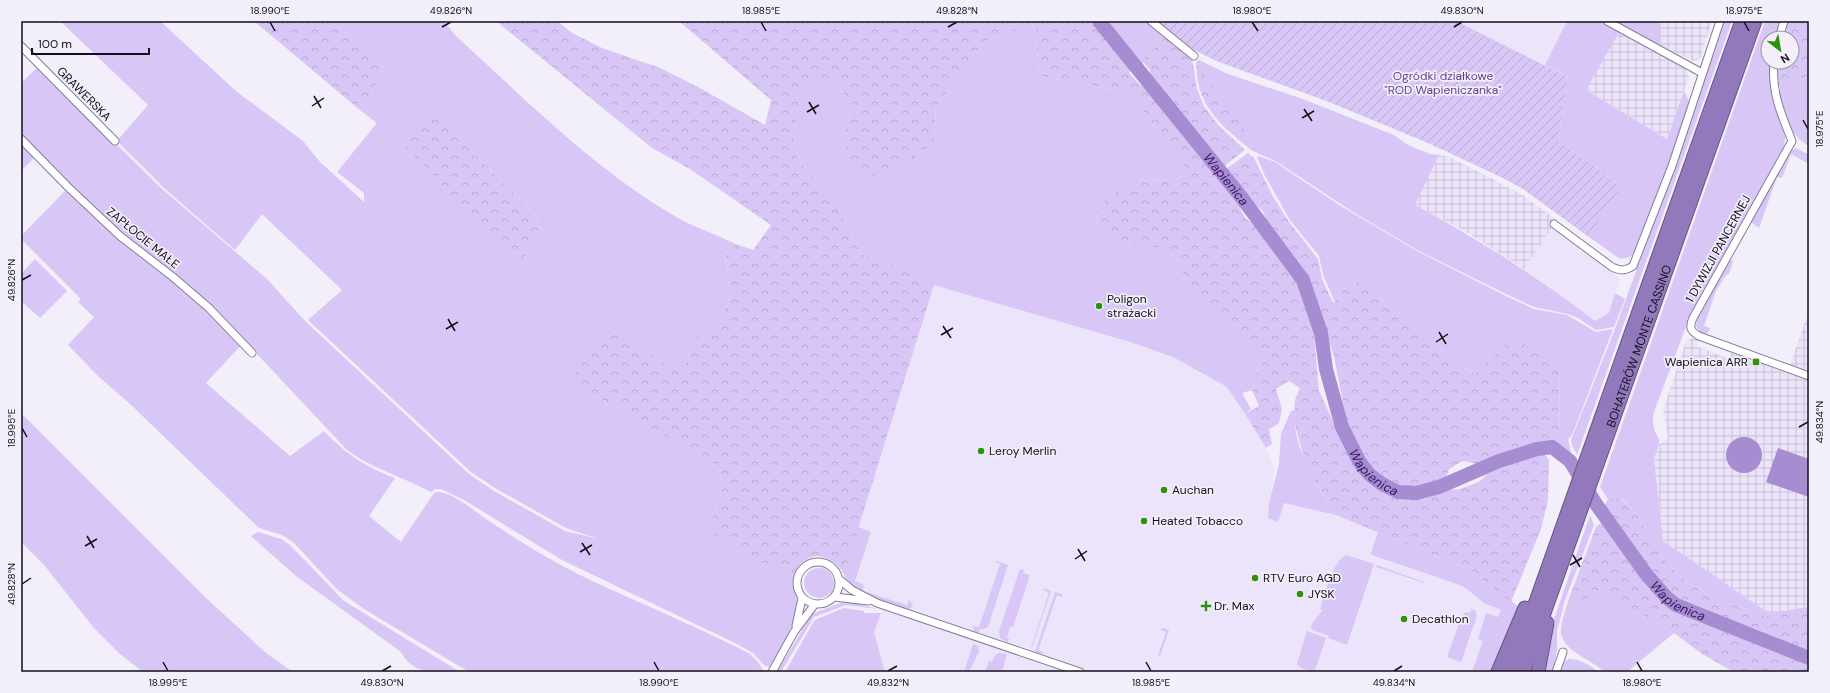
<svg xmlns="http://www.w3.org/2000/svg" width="1830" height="693" font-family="'DM Sans',sans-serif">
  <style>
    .built { fill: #ebe4fa }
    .industrial { fill: url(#industrial-grid) }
    .green { fill: #d7c6f6; fill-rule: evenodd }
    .forest { fill: url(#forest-crowns) }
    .garden { fill: url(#garden-furrows) }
    .water { fill: #a68dd1 }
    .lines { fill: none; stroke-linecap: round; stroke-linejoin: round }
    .river { stroke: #a68dd1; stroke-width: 14 }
    .street-casing { stroke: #867d97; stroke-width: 9 }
    .highway-casing { stroke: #665483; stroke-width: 15 }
    .street { stroke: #fff; stroke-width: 7 }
    .highway { stroke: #9279bc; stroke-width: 13 }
    .ticks { fill: none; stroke: #130f19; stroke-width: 1.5 }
    .poi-dot { fill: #30910e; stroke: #f2eefa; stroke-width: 1.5 }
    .labels { text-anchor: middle; stroke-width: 3.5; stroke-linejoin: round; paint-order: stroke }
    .park-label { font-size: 12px; fill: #613e90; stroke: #f2eefa }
    .street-label { font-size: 12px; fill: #130f19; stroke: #f2eefa }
    .poi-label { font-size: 12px; fill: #130f19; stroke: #f2eefa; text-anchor: start }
    .water-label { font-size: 13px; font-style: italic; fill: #3a1263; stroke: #f2eefa }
    .neatline { fill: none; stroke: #130f19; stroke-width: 1.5 }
    .ticks-label { font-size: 10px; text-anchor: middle; fill: #130f19 }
  </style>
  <defs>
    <pattern id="industrial-grid" width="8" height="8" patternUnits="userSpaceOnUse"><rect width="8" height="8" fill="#ebe4fa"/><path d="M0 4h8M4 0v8" fill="none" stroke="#c9c2d6"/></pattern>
    <pattern id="forest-crowns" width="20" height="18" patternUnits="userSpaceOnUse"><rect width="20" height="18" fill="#d7c6f6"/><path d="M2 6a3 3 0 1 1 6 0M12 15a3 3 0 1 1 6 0" fill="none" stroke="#b8a9d2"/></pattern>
    <pattern id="garden-furrows" width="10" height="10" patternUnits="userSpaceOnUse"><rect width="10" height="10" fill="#d7c6f6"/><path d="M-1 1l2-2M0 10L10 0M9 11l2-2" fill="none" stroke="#b8a9d2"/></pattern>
  </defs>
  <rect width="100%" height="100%" fill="#f2eefa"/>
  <path class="built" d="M1456 21H1567L1545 65Z
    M1552 227 1618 276 1620 280 1610 313 1595 321 1524 269Z
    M934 285 1130 342 1173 357 1227 387 1266 448 1274 467 1268 518 1284 503 1336 515 1472 571 1511 602 1483 672H885L874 632 886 601 857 590 844 574Z"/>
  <path class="industrial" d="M1661 21H1712L1700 59 1693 61 1661 46Z
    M1620 31 1686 68 1689 77 1667 139 1586 90Z
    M1439 155 1450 157 1521 194 1557 220 1524 269 1465 231 1415 205Z
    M1809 311V607L1769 613 1663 541 1654 459 1658 445 1668 438 1663 410 1686 341 1693 338 1699 340 1697 346 1729 359 1732 352 1787 373Z"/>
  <path class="green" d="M60 21H160L237 92 303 141 320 162 364 202V193L337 172 377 123 361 111 385 69 333 21H444L456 36C525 99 592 167 673 215 692 227 716 234 736 244L726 255 731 296 718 322 696 337 685 364 670 367 618 331 591 349 575 385 718 466 723 486 710 525 767 565 794 574C790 589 797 592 798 605 798 619 777 654 770 667L765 666 753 653 737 644 562 560 464 500 441 489H435L431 492C403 477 373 469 347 450L243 339 121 235 21 136V83L38 67 161 188 267 279 305 321 469 474 494 491 565 531 599 539 566 528 495 488 471 472 308 320 342 290 262 214 235 250 163 187 117 141 148 105ZM433 111 537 217 539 234 524 250 527 261Z
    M1104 21H1147L1167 36 1138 63Z
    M1567 21H1601L1620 31 1586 90 1667 139 1684 91 1690 104 1670 165 1638 247 1630 257 1620 259 1589 237 1622 186 1558 141 1568 77 1545 65Z
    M1614 21H1661V46Z
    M1723 21H1732L1577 455 1572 445 1571 440 1615 329 1674 167Z
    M1765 21H1780L1775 38H1768V62H1770L1771 93 1785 137 1784 148 1687 324 1655 409C1651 421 1653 430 1660 441L1658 442 1659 444 1654 459 1663 541 1769 613 1767 617 1713 597 1685 581 1661 556 1636 514 1622 498 1608 499 1600 487Z
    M1035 25 1039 76 1130 93 1187 170 1177 180 1136 181 1108 197 1098 208 1096 220 1099 233 1121 245 1159 248 1175 257 1189 289 1219 321 1262 356 1252 390 1242 393 1251 409 1245 414 1227 387 1173 357 1130 342 934 285 915 272 861 254 830 193 798 160 793 138 803 83 834 80 852 107 844 134 934 142 936 108 981 45 999 35Z
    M1199 60 1228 74 1300 98 1394 135 1408 145 1430 154 1439 155 1415 205C1478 239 1538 277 1595 321L1609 313 1615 293 1625 299 1614 327 1596 330 1578 318 1568 314 1534 307 1510 296 1417 250 1353 212 1277 162 1251 150 1250 140 1196 62Z
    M1795 82 1809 96V146C1789 135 1780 110 1780 88H1784Z
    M21 142 35 157 21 171Z
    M1796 148 1809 155V164L1791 154 1782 178 1777 177 1759 228 1751 222 1791 151Z
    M1258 156 1275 162 1339 205 1417 251 1510 298 1534 309 1567 315 1596 332 1613 329 1572 435 1568 439 1572 458 1559 446 1560 361 1511 340 1476 373 1459 366 1399 312 1361 280 1342 291 1335 302 1323 275 1319 256 1290 220 1265 176 1257 157Z
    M67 189 208 310 242 344 206 383 290 456 324 431C346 454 365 467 395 478L369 516 401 542 434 493C446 487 476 512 486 519 523 544 561 567 601 585 651 608 702 629 750 654L756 660 765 672H469L364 609 338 590 293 542 282 535 259 528 129 403 99 377 68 345 94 317 78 302 81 299 21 239V236Z
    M35 259 67 291 40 318 21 301V274Z
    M1732 260 1733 262 1729 274 1726 275 1716 291 1704 326 1710 328 1708 333 1702 334 1696 326 1697 318 1729 261Z
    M1295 410C1291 448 1318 485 1336 515L1284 503 1278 522 1268 518 1269 503 1279 464 1281 434 1291 411Z
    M21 413 206 598 266 653 293 672H143L120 654 94 628 44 565 21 542Z
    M1590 515 1594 525 1565 600 1557 631V649L1553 672H1543L1552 625Z
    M858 527 871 532 855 581 864 585 863 591 907 605 909 600 910 601 913 605 911 609C897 608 847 589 844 575 843 568 855 536 858 527Z
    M258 532 281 539 290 545 344 601 460 672C436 672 414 676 401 652L296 576 251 536Z
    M1378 532 1472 571 1520 608 1493 672H1472L1483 641 1478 639 1486 613 1498 617 1501 610 1484 603 1463 586 1372 555 1371 553Z
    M1346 555 1374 564 1347 645 1328 638 1329 636 1313 630 1311 628C1312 620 1319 617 1322 610L1320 609C1325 595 1332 562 1346 555Z
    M996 561 1008 565 988 627 983 629H980L978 633 974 631 973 626 979 627 1000 564 995 562Z
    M1377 565 1424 582V583L1376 567Z
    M804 583a15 15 0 1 1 30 0a15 15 0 1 1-30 0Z
    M1020 569 1024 570 1023 573 1030 575 1013 627H1010L1007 637 1009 638 1008 643 1000 638 999 631Z
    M1044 588 1051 591 1032 648H1031L1049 593 1044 590Z
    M1592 590 1603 592 1611 603 1643 615 1674 633 1627 672H1605C1592 660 1560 650 1561 631 1561 621 1566 610 1568 601L1575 605Z
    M1055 592 1062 594V597L1057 595 1038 650 1043 652 1041 654 1035 652Z
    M843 602 858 604 878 609 846 605 814 617 781 672H777L812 614Z
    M844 608 864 611V613H881L874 632 885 672H785L814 621 817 619Z
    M1471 609 1475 610 1477 616 1461 662 1447 657 1461 618 1464 613 1471 612Z
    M1163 628 1169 630 1160 656 1158 655 1166 632 1160 630Z
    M1307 631 1326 638 1315 670 1321 672C1313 672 1302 670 1297 664Z
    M973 644 978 646 979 652 969 672H964Z
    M998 653 1007 654 1002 672H985L989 661 992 662 994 657Z
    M1569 659C1579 659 1591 665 1598 672H1559L1565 661Z"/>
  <path class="forest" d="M254 21H333L385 69 361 111Z
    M496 21H557L572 33 602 48 660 68 698 87 765 125 771 100 679 21H1096L1132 69 1129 73 1140 85 1147 86 1239 202 1241 211 1246 219 1259 227 1281 254 1296 276 1306 297 1313 323 1319 391 1344 445 1355 463 1376 485 1389 492 1404 496 1423 498 1450 490 1460 489 1479 482 1487 474 1519 460 1544 454 1549 460 1548 500 1541 529 1511 602 1472 571 1336 515 1306 466 1294 421 1295 400 1300 388 1289 381 1276 389 1282 409 1279 423 1269 429 1272 444 1266 448 1245 414 1259 406 1252 390 1262 356 1219 321 1189 289 1175 257 1159 248 1121 245 1099 233 1096 220 1098 208 1108 197 1136 181 1177 180 1187 170 1130 93 1039 76 1035 25 999 35 981 45 936 108 934 142 906 164 871 176 850 162 844 134 852 107 834 80 803 84 793 138 798 160 830 193 861 254 915 272 934 285 844 574C831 552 805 549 794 574L767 565 717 538 710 525 723 486 718 466 575 385 576 369 591 349 618 331 670 367 685 364 696 337 718 322 731 296 726 255 736 244 753 250 771 225 690 169 652 148Z
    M1788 21H1809V96L1795 82 1784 88H1780C1776 79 1777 71 1779 62H1792V38H1783Z
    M1167 36 1192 58 1197 89 1204 106 1219 126 1245 150 1223 167 1152 83 1150 70 1144 63H1138Z
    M1196 62 1243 128 1250 140 1251 150C1231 133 1208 116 1200 90 1197 81 1197 71 1196 62Z
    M433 111 537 217 539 234 524 250 528 261 517 260 484 229 405 146 416 126Z
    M1248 153 1254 158 1272 195 1289 222 1318 259 1322 279 1333 303 1335 302 1342 291 1361 280 1399 312 1459 366 1475 373 1511 339 1560 361 1559 446 1549 444 1533 447 1482 465 1463 461 1449 469 1445 480 1428 487 1406 489 1392 485 1374 471 1359 452 1347 424 1334 356 1312 291 1304 273 1267 222C1262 202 1256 210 1247 198 1240 189 1233 179 1225 170Z
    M1621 498 1636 514 1661 556 1685 581 1713 597 1767 617 1769 613 1809 607V651L1756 629 1680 602 1666 590 1654 577 1604 507 1608 499Z
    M1601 523 1605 526 1659 600 1675 609 1809 664V672H1734L1702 654 1674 633 1643 615 1611 603 1603 592 1592 590 1586 601 1575 605 1568 601 1596 527Z"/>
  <path class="garden" d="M1157 21H1456L1568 77 1558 141 1622 186 1589 237 1523 189 1503 178 1428 143 1329 102 1216 61 1191 48Z"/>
  <path class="water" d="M1726 455a18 18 0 1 1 36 0a18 18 0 1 1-36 0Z
    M1778 448 1809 459V497L1766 482Z"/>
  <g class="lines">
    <path class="river" id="s1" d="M1099 21 1242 198 1303 280 1321 333 1326 369 1342 427 1359 461 1369 474 1382 484 1398 492 1416 493 1439 487 1499 461 1537 449 1552 447 1570 461 1596 504 1646 574 1667 598 1676 605 1809 658"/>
    <defs>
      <path id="street" d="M1151 21 1194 56
        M1607 21 1702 73
        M1779 38 1784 21
        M21 46 115 141
        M1774 62C1771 91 1781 114 1792 141L1693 318C1689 327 1690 331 1699 336L1809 376
        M21 139 68 187 120 236 173 277 209 308 252 353
        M1554 224 1612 267C1621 271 1625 271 1633 266L1672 166 1720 21
        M797 583a21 21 0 1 1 42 0a21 21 0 1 1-42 0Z
        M840 580 852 590 877 603 1080 672
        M835 597 868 601
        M796 626 802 598
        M772 672 794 632 815 604
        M1556 672 1563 652"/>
      <g id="highway">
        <path d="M1498 672 1525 608"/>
        <path d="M1511 672 1742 21"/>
        <path id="s2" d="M1523 672 1755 21"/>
        <path d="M1538 672 1547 623"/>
      </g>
    </defs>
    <use href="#street" class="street-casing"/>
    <use href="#highway" class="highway-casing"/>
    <use href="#street" class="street"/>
    <use href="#highway" class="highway"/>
  </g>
  <path class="ticks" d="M270 22 275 31M761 22 766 31M1252 22 1258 31M1744 22 1749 31M442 27 451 22M948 27 957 22M1454 27 1462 22M314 96 321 108M809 102 816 114M312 106 324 98M1304 109 1312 121M807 112 819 105M1302 118 1314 111M1803 120 1808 129M22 280 31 275M448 319 455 331M943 326 951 338M446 329 458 322M1439 332 1446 344M941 335 953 328M1436 342 1448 334M1799 427 1808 422M22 428 27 437M87 536 94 548M582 543 590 555M85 546 97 539M1078 549 1085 561M580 552 592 545M1573 555 1580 567M1075 559 1087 551M1570 565 1582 558M22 584 31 578M163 662 168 671M654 662 659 671M1146 662 1151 671M1637 662 1642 671M382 671 391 666M888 671 897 666M1394 671 1402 666"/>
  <g class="poi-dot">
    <circle cx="1099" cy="306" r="4"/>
    <rect x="1752" y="358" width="8" height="8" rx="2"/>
    <circle cx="981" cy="451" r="4"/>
    <circle cx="1164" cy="490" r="4"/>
    <circle cx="1144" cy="521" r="4"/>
    <circle cx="1255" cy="578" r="4"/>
    <circle cx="1300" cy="594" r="4"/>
    <path d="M1204 600h4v4h4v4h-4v4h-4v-4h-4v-4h4z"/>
    <circle cx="1404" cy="619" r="4"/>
  </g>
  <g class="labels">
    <g class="park-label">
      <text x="1443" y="80">Ogródki działkowe<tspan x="1443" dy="14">"ROD Wapieniczanka"</tspan></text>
    </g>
    <g class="street-label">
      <text transform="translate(84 94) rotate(45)" y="4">GRAWERSKA</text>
      <text transform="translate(143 238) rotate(39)" y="4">ZAPŁOCIE MAŁE</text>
      <text transform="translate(1718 249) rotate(-61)" y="4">1 DYWIZJI PANCERNEJ</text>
      <text dy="4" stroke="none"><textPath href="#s2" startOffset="346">BOHATERÓW MONTE CASSINO</textPath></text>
    </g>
    <g class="poi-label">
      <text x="1107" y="303">Poligon<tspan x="1107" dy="14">strażacki</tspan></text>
      <text x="1748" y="366" text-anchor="end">Wapienica ARR</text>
      <text x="989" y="455">Leroy Merlin</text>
      <text x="1172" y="494">Auchan</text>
      <text x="1152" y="525">Heated Tobacco</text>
      <text x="1263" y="582">RTV Euro AGD</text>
      <text x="1308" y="598">JYSK</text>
      <text x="1214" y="610">Dr. Max</text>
      <text x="1412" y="623">Decathlon</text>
    </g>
    <g class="water-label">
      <text dy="5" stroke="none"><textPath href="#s1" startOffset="203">Wapienica</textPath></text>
      <text dy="5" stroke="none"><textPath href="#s1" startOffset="539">Wapienica</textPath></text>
      <text dy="5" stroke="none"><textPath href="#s1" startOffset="935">Wapienica</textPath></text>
    </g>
  </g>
  <rect width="1830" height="693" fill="none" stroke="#f2eefa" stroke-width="44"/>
  <g transform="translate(1780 50) rotate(149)"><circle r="19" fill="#f2eefa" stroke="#9995a0"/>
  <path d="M0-3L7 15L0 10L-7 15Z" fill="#30910e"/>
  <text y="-6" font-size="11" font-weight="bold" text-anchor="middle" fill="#130f19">N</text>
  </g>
  <path d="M32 48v6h117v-6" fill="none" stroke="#130f19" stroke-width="2"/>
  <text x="38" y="48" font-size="12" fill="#130f19" stroke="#f2eefa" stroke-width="3" paint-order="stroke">100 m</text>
  <rect x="22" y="22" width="1786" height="649" class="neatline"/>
  <g class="ticks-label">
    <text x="270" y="14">18.990°E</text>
    <text x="451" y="14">49.826°N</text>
    <text x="761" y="14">18.985°E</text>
    <text x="957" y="14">49.828°N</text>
    <text x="1252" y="14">18.980°E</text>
    <text x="1462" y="14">49.830°N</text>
    <text x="1744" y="14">18.975°E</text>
    <text transform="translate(1819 129) rotate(-90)" y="4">18.975°E</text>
    <text transform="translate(11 280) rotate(-90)" y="4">49.826°N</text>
    <text transform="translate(1819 422) rotate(-90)" y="4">49.834°N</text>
    <text transform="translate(11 428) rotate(-90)" y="4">18.995°E</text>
    <text transform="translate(11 584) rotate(-90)" y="4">49.828°N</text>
    <text x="168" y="686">18.995°E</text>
    <text x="382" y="686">49.830°N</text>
    <text x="659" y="686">18.990°E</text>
    <text x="888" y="686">49.832°N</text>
    <text x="1151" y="686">18.985°E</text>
    <text x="1394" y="686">49.834°N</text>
    <text x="1642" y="686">18.980°E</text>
  </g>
</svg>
